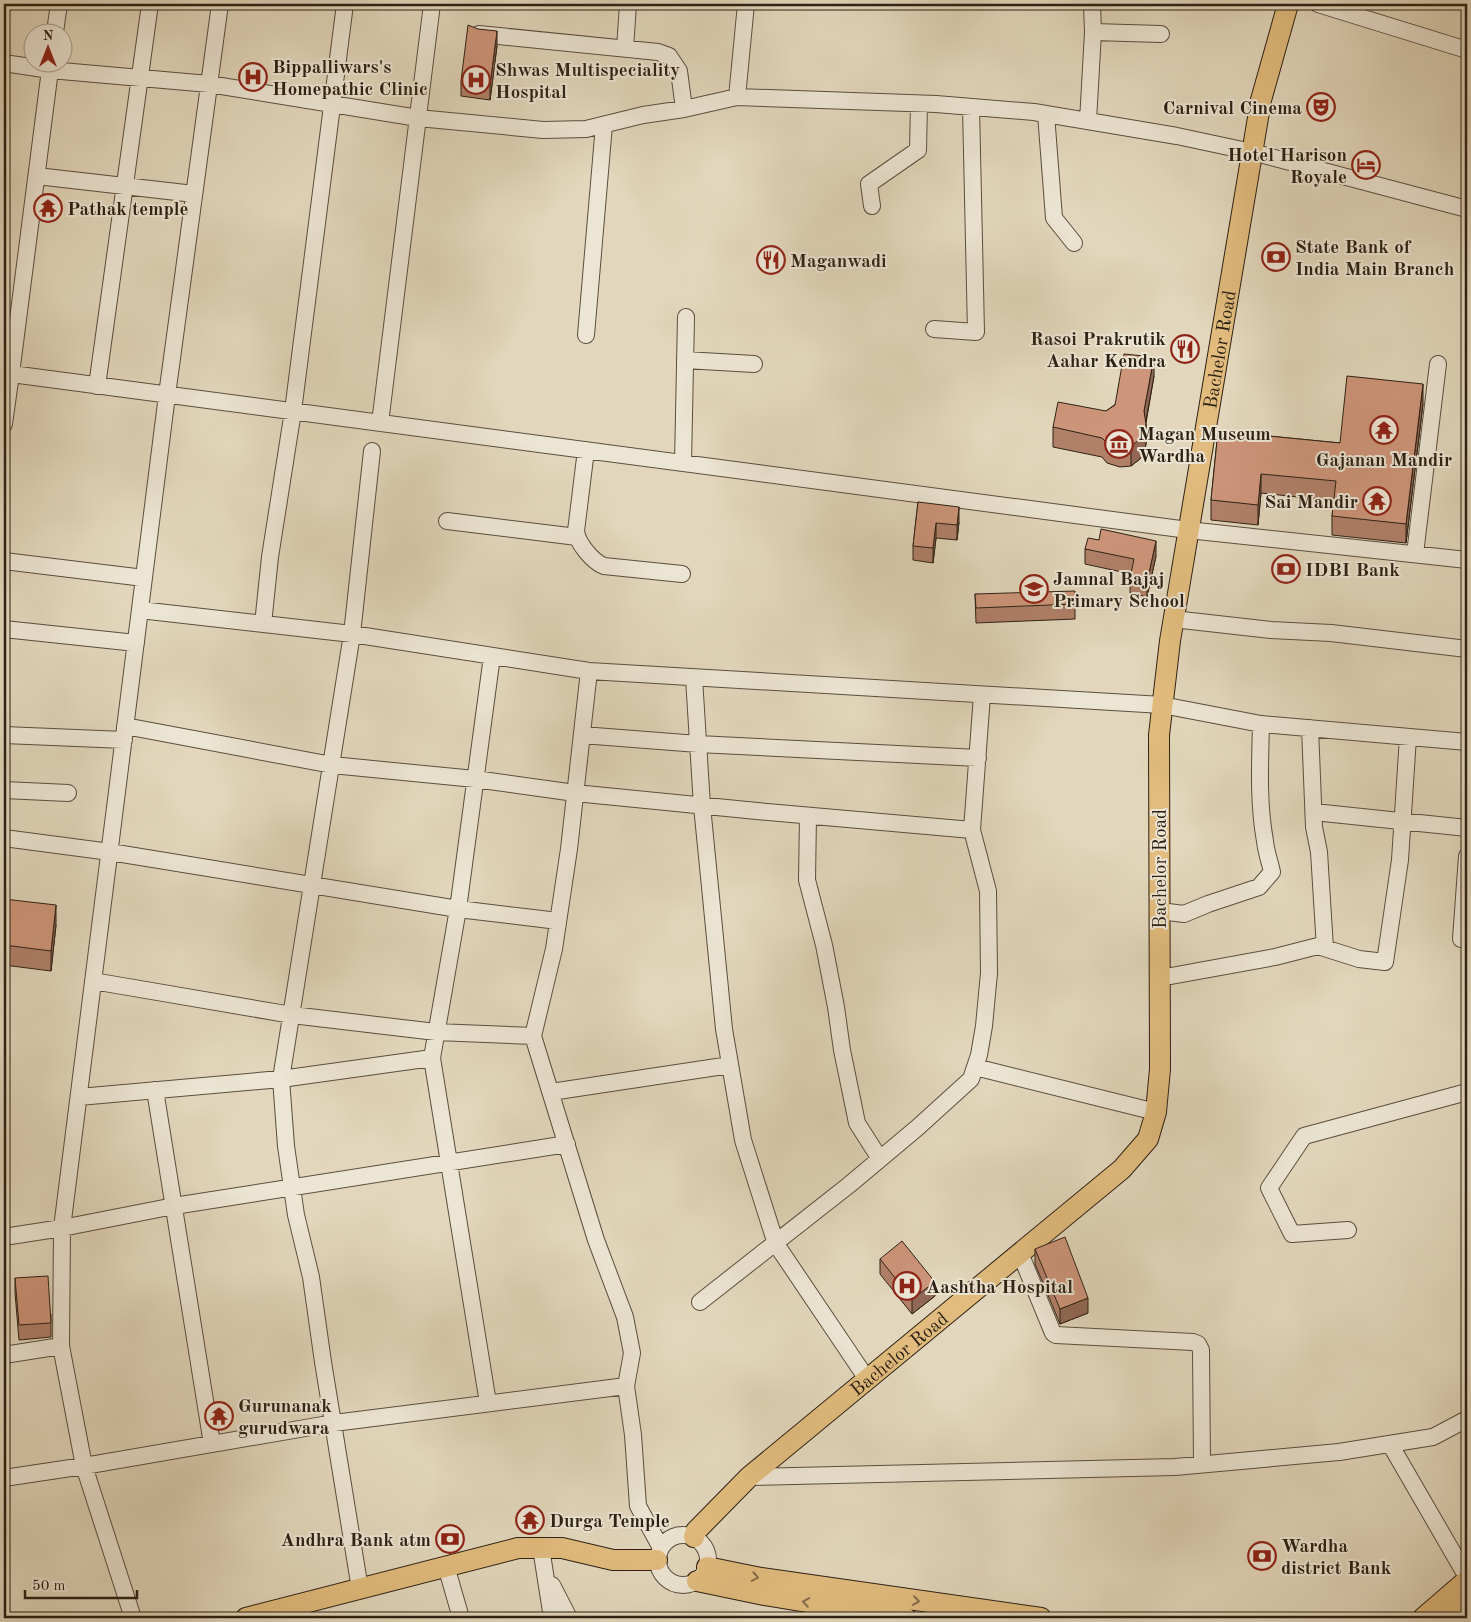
<svg xmlns="http://www.w3.org/2000/svg" width="1471" height="1622" font-family="'Old Standard TT',serif">
  <style>
    .lines { fill: none; stroke-linecap: round; stroke-linejoin: round }
    .minor-casing { stroke: #5a4e3e; stroke-width: 18 }
    .major-casing { stroke: #2d2114; stroke-width: 22 }
    .minor { stroke: #ece5d3; stroke-width: 16 }
    .major { stroke: #e1bc7e; stroke-width: 20 }
    .wall { fill: #b08069; stroke: #2d2114 }
    .shaded-wall { fill: #906855; stroke: #2d2114 }
    .building { fill: #cd957a; stroke: #2d2114 }
    .oneway { stroke: #876e49 }
    .labels { text-anchor: middle; stroke-width: 4; stroke-linejoin: round; paint-order: stroke }
    .poi-label { font-size: 19px; font-weight: bold; fill: #2d2114; stroke: #ece5d3; text-anchor: start }
    .street-label { font-size: 19px; fill: #2d2114; stroke: #ece5d3 }
  </style>
  <rect width="100%" height="100%" fill="#e2d7bc"/>
  <filter id="stains"><feTurbulence type="fractalNoise" baseFrequency=".004" numOctaves="4"/><feColorMatrix values="0 0 0 0 .2 0 0 0 0 .09 0 0 0 0 .02 0 0 0 .5 -.17"/></filter>
  <radialGradient id="worn" r=".72"><stop offset=".6" stop-color="#630" stop-opacity="0"/><stop offset="1" stop-color="#630" stop-opacity=".3"/></radialGradient>
  <g class="lines">
    <defs>
      <path id="minor" d="M1318 4 1467 50
        M55 32 59 4
        M1093 32 1161 34
        M479 34 658 52 669 56 679 71 684 109
        M625 49 628 4
        M4 63 50 70 209 84 418 118 543 130 586 129 643 115 684 109 737 97 936 104 1034 112 1177 136 1252 152 1467 209
        M737 97 746 4
        M1046 114 1054 218 1074 243
        M1088 121 1093 32 1092 4
        M37 176 194 194
        M872 206 869 184 918 150 919 104
        M934 329 976 332 971 107
        M586 335 604 125
        M685 360 754 364
        M4 373 1188 530 1467 560
        M97 386 150 4
        M380 423 432 4
        M4 424 11 374 51 62
        M586 450 576 531C577 543 593 562 604 566L682 574
        M683 463 686 317
        M447 521 577 537
        M1415 554 1438 364
        M4 561 144 578
        M140 610 352 634 589 671 1162 705 1261 724 1467 742
        M1173 619 1271 630 1331 633 1467 649
        M263 624 270 557 293 411 345 4
        M4 629 136 643
        M589 671 569 849 554 949 533 1036 596 1240 625 1317 632 1353 626 1386 633 1435 638 1506 661 1548
        M694 678 702 806 724 1029 743 1140 776 1244 867 1379
        M125 726 332 765 475 779 575 793 757 811 972 830
        M1310 728 1314 827 1319 852 1325 948
        M4 735 124 740
        M582 735 698 744 978 758
        M4 790 68 793
        M1314 812 1467 828
        M808 816 807 880 824 945 836 1007 842 1050 857 1123 880 1159
        M4 838 110 852 458 909 558 921
        M1160 911 1184 914 1208 904 1259 887 1272 872C1270 862 1266 852 1265 841 1258 803 1260 763 1261 724
        M1461 939 1467 856
        M1160 978 1275 957 1318 946 1359 959 1385 962 1400 860 1408 737
        M93 981 292 1015 436 1032 533 1036
        M975 1067 1156 1112
        M155 1090 212 1444
        M551 1092 730 1065
        M79 1097 281 1079 432 1058
        M1348 1230 1292 1234 1269 1188 1304 1136 1467 1092
        M4 1237 62 1228 174 1206 567 1144
        M1020 1253 1053 1333 1056 1335 1193 1342 1198 1344 1201 1350 1202 1464
        M700 1302 849 1185 917 1128 971 1079 979 1055 984 1026 989 973 988 891 972 830 982 695
        M4 1355 61 1346
        M488 1403 432 1058 458 909 492 656
        M1390 1444 1467 1577
        M749 1477 1175 1467 1339 1452 1433 1437 1467 1419
        M4 1478 84 1466 334 1423 626 1386
        M658 1560a25 25 0 1 1 50 0a25 25 0 1 1-50 0Z
        M541 1548 552 1618
        M446 1566 461 1618
        M552 1585 569 1618
        M360 1589 323 1362 311 1277 296 1215 286 1146 281 1079 352 634 372 451
        M133 1618 84 1466 61 1346 62 1228 167 395 220 4"/>
      <g id="major">
        <path id="s1" d="M694 1537 696 1531 749 1477 1122 1169 1148 1139 1156 1112 1160 1069 1159 735 1170 641 1261 100 1288 4"/>
        <path d="M707 1567 761 1578 1041 1618"/>
        <path d="M697 1581 764 1595 906 1618"/>
        <path d="M246 1618 518 1548H562L613 1560H657"/>
        <path d="M1423 1618 1467 1580"/>
        <path d="M1452 1618 1467 1605"/>
      </g>
    </defs>
    <use href="#minor" class="minor-casing"/>
    <use href="#major" class="major-casing"/>
    <use href="#minor" class="minor"/>
    <use href="#major" class="major"/>
  </g>
  <path class="wall" d="M497 46 490 100 461 96V81Z
    M1154 376 1146 423V444L1144 453 1140 459 1131 466 1120 467 1107 463 1102 457 1053 447V427L1106 411Z
    M1423 404 1406 543 1332 535V516L1334 501 1261 493 1258 525 1211 520V500L1218 431 1340 443Z
    M918 502 959 522 957 540 936 538 933 563 913 560V546Z
    M1085 549 1156 556 1147 597 1130 593V578L1131 574 1085 564Z
    M975 594 1075 604V619L976 623Z
    M4 899 56 925 51 971 4 965Z
    M1035 1249 1088 1313 1060 1324 1035 1264Z
    M880 1259 935 1296 912 1314 880 1274Z
    M15 1278 51 1314V1337L19 1340 15 1293Z"/>
  <path class="shaded-wall" d="M497 31V46L490 100V85Z
    M1154 357V376L1144 431V411Z
    M1423 384V404L1406 543V524Z
    M1146 424V444L1144 453 1140 459 1131 466V446Z
    M1261 474V493L1258 525V505Z
    M959 507V522L957 540V525Z
    M936 523V538L933 563V548Z
    M1156 541V556L1147 597V582Z
    M56 905V925L51 971V951Z
    M935 1282V1296L912 1314V1299Z
    M1088 1298V1313L1060 1324V1309Z"/>
  <path class="building" d="M468 25 478 29 497 31 490 85 461 81Z
    M1124 354 1154 357 1144 411 1146 424 1144 434 1140 439 1131 446 1120 447 1107 443 1102 438 1053 427 1058 402 1106 411 1115 405Z
    M1347 376 1423 384 1406 524 1332 516 1336 481 1261 474 1258 505 1211 500 1218 431 1340 443Z
    M918 502 959 507 957 525 936 523 933 548 913 546Z
    M1101 529 1156 541 1147 582 1130 578 1134 559 1085 549 1088 538 1099 540Z
    M1075 591V604L976 608 975 594Z
    M4 899 56 905 51 951 4 945Z
    M1065 1237 1088 1298 1060 1309 1035 1249Z
    M902 1241 935 1282 912 1299 880 1259Z
    M48 1276 51 1323 19 1325 15 1278Z"/>
  <defs><path id="oneway-chevron" d="M-2-3.5L2.5 0L-2 3.5" fill="none" stroke-width="1.6" stroke-linecap="round" stroke-linejoin="round" transform="scale(1.25)"/></defs>
  <g class="oneway">
    <use href="#oneway-chevron" transform="translate(755 1577) rotate(11)"/>
    <use href="#oneway-chevron" transform="translate(916 1601) rotate(8)"/>
    <use href="#oneway-chevron" transform="translate(806 1602) rotate(-171)"/>
  </g>
  <defs>
    <symbol id="hospital-ring" viewBox="-11 -11 22 22"><circle r="9.5" fill="#ece5d3" stroke="#8f2418" stroke-width="1.5"/><path d="M-5-5h3v3.5h4V-5h3V5h-3V1.5h-4V5h-3Z" fill="#8f2418"/></symbol>
    <symbol id="theatre-ring" viewBox="-11 -11 22 22"><circle r="9.5" fill="#ece5d3" stroke="#8f2418" stroke-width="1.5"/><path d="M-5-5.5Q0-4 5-5.5V0Q5 5 0 6Q-5 5-5 0ZM-3.3-2.5H-1v1.5H-3.3ZM1-2.5H3.3v1.5H1ZM-2.8 1Q0 5.5 2.8 1Z" fill="#8f2418"/></symbol>
    <symbol id="hotel-ring" viewBox="-11 -11 22 22"><circle r="9.5" fill="#ece5d3" stroke="#8f2418" stroke-width="1.5"/><path d="M-6-4.5h1.5V1H6V5H4.5V3h-9V5H-6ZM-4 0a1.8 1.8 0 1 1 3.6 0ZM.5 0V-2.5h3Q6-2.5 6 0Z" fill="#8f2418"/></symbol>
    <symbol id="temple-ring" viewBox="-11 -11 22 22"><circle r="9.5" fill="#ece5d3" stroke="#8f2418" stroke-width="1.5"/><path d="M0-6L5-2H3V0L6.5 2.5H4V6H1.5V3h-3V6H-4V2.5H-6.5L-3 0V-2H-5Z" fill="#8f2418"/></symbol>
    <symbol id="bank-ring" viewBox="-11 -11 22 22"><circle r="9.5" fill="#ece5d3" stroke="#8f2418" stroke-width="1.5"/><path d="M-6-4H6V4H-6ZM0-2.3a2.3 2.3 0 1 0 0 4.6a2.3 2.3 0 1 0 0-4.6Z" fill="#8f2418"/></symbol>
    <symbol id="restaurant-ring" viewBox="-11 -11 22 22"><circle r="9.5" fill="#ece5d3" stroke="#8f2418" stroke-width="1.5"/><path d="M-5-6h1v4h1v-4h1v4h1v-4h1v5L-1.5 .5V6h-2V.5L-5-1ZM5-6V6H3V1.5H1.5Q1.5-4 5-6Z" fill="#8f2418"/></symbol>
    <symbol id="museum-ring" viewBox="-11 -11 22 22"><circle r="9.5" fill="#ece5d3" stroke="#8f2418" stroke-width="1.5"/><path d="M0-6L6-3V-2H-6V-3ZM-5-1h2V3h-2ZM-1-1h2V3h-2ZM3-1h2V3H3ZM-6 4H6V6H-6Z" fill="#8f2418"/></symbol>
    <symbol id="school-ring" viewBox="-11 -11 22 22"><circle r="9.5" fill="#ece5d3" stroke="#8f2418" stroke-width="1.5"/><path d="M0-5L7-2L0 1L-7-2ZM-4 1L0 2.5L4 1V4Q0 6-4 4Z" fill="#8f2418"/></symbol>
  </defs>
  <g fill-rule="evenodd">
    <use href="#hospital-ring" x="237" y="61" width="32" height="32"/>
    <use href="#hospital-ring" x="460" y="64" width="32" height="32"/>
    <use href="#theatre-ring" x="1305" y="91" width="32" height="32"/>
    <use href="#hotel-ring" x="1350" y="149" width="32" height="32"/>
    <use href="#temple-ring" x="32" y="192" width="32" height="32"/>
    <use href="#bank-ring" x="1260" y="241" width="32" height="32"/>
    <use href="#restaurant-ring" x="755" y="244" width="32" height="32"/>
    <use href="#restaurant-ring" x="1169" y="333" width="32" height="32"/>
    <use href="#temple-ring" x="1368" y="414" width="32" height="32"/>
    <use href="#museum-ring" x="1103" y="428" width="32" height="32"/>
    <use href="#temple-ring" x="1361" y="485" width="32" height="32"/>
    <use href="#bank-ring" x="1270" y="553" width="32" height="32"/>
    <use href="#school-ring" x="1018" y="573" width="32" height="32"/>
    <use href="#hospital-ring" x="891" y="1270" width="32" height="32"/>
    <use href="#temple-ring" x="203" y="1400" width="32" height="32"/>
    <use href="#temple-ring" x="514" y="1504" width="32" height="32"/>
    <use href="#bank-ring" x="434" y="1523" width="32" height="32"/>
    <use href="#bank-ring" x="1246" y="1540" width="32" height="32"/>
  </g>
  <g class="labels">
    <g class="poi-label">
      <text x="272" y="73">Bippalliwars's<tspan x="272" dy="22">Homepathic Clinic</tspan></text>
      <text x="495" y="76">Shwas Multispeciality<tspan x="495" dy="22">Hospital</tspan></text>
      <text x="1302" y="114" text-anchor="end">Carnival Cinema</text>
      <text x="1347" y="161" text-anchor="end">Hotel Harison<tspan x="1347" dy="22">Royale</tspan></text>
      <text x="67" y="215">Pathak temple</text>
      <text x="1295" y="253">State Bank of<tspan x="1295" dy="22">India Main Branch</tspan></text>
      <text x="790" y="267">Maganwadi</text>
      <text x="1166" y="345" text-anchor="end">Rasoi Prakrutik<tspan x="1166" dy="22">Aahar Kendra</tspan></text>
      <text x="1138" y="440">Magan Museum<tspan x="1138" dy="22">Wardha</tspan></text>
      <text x="1384" y="466" text-anchor="middle">Gajanan Mandir</text>
      <text x="1358" y="508" text-anchor="end">Sai Mandir</text>
      <text x="1305" y="576">IDBI Bank</text>
      <text x="1053" y="585">Jamnal Bajaj<tspan x="1053" dy="22">Primary School</tspan></text>
      <text x="926" y="1293">Aashtha Hospital</text>
      <text x="238" y="1412">Gurunanak<tspan x="238" dy="22">gurudwara</tspan></text>
      <text x="549" y="1527">Durga Temple</text>
      <text x="431" y="1546" text-anchor="end">Andhra Bank atm</text>
      <text x="1281" y="1552">Wardha<tspan x="1281" dy="22">district Bank</tspan></text>
    </g>
    <g class="street-label">
      <text dy="7" stroke="none"><textPath href="#s1" startOffset="1401">Bachelor Road</textPath></text>
      <text transform="translate(1159 869) rotate(-90)" y="7">Bachelor Road</text>
      <text dy="7" stroke="none"><textPath href="#s1" startOffset="276">Bachelor Road</textPath></text>
    </g>
  </g>
  <rect width="1471" height="1622" fill="none" stroke="#e2d7bc" stroke-width="20"/>
  <rect x="5" y="5" width="1461" height="1612" fill="none" stroke="#2d2114" stroke-width="2.5"/>
  <rect x="10" y="10" width="1451" height="1602" fill="none" stroke="#2d2114"/>
  <g transform="translate(48 48)"><circle r="24" fill="#ece5d3" stroke="#a09787"/>
  <path d="M0-4L9 19L0 12L-9 19Z" fill="#8f2418"/>
  <text y="-8" font-size="14" font-weight="bold" text-anchor="middle" fill="#2d2114">N</text>
  </g>
  <path d="M25 1590v8h112v-8" fill="none" stroke="#2d2114" stroke-width="2.5"/>
  <text x="32" y="1590" font-size="15" fill="#2d2114" stroke="#ece5d3" stroke-width="4" paint-order="stroke">50 m</text>
  <rect width="100%" height="100%" filter="url(#stains)"/>
  <rect width="100%" height="100%" fill="url(#worn)"/>
</svg>
